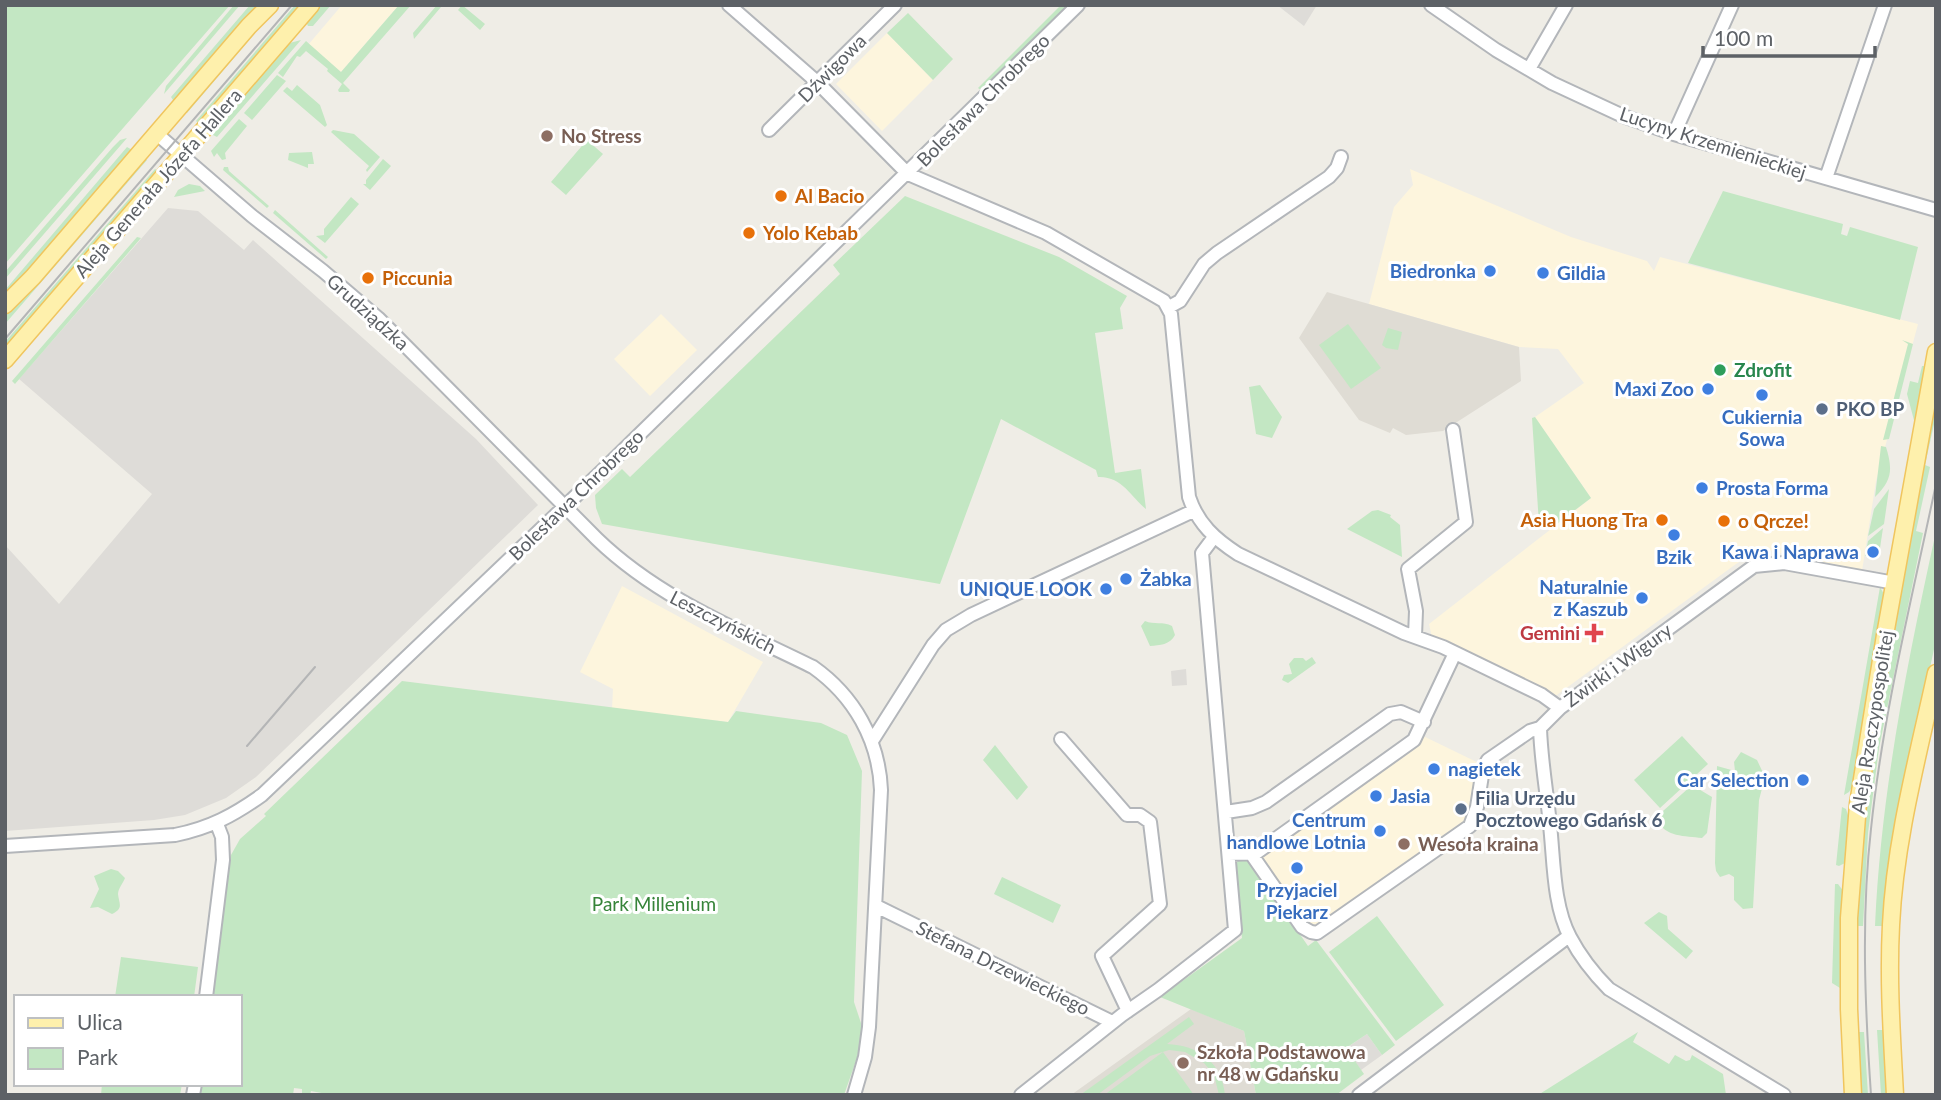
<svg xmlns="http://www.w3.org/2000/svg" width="1941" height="1100" font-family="Lato,sans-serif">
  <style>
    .commercial { fill: #fdf5dd }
    .industrial { fill: #dedcd8 }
    .education { fill: #dfdcd4 }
    .green { fill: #c3e7c3 }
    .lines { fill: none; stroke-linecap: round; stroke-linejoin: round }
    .minor-casing { stroke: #b3b6ba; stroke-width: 16 }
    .major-casing { stroke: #f0c55e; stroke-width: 19 }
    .minor { stroke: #fff; stroke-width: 12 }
    .major { stroke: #fef0ac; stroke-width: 16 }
    .tram { stroke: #b4b5b6; stroke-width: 2 }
    .education-dot { fill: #8d6e63; stroke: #fff; stroke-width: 2.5 }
    .food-dot { fill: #e8710a; stroke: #fff; stroke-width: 2.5 }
    .shop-dot { fill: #3f7fe0; stroke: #fff; stroke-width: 2.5 }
    .leisure-dot { fill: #2e9e5b; stroke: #fff; stroke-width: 2.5 }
    .service-dot { fill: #5c6f8a; stroke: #fff; stroke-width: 2.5 }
    .health-dot { fill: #e0444e; stroke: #fff; stroke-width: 2.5 }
    .labels { text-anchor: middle; stroke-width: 6; stroke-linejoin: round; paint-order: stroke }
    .street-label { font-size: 19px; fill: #5d6166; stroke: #fff }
    .education-label { font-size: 19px; font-weight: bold; fill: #785e54; stroke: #fff; text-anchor: start }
    .food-label { font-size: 19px; font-weight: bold; fill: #c56008; stroke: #fff; text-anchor: start }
    .shop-label { font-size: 19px; font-weight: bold; fill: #366cbe; stroke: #fff; text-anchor: end }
    .leisure-label { font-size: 19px; font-weight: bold; fill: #27864d; stroke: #fff; text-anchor: start }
    .service-label { font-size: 19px; font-weight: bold; fill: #4e5e75; stroke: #fff; text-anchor: start }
    .health-label { font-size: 19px; font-weight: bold; fill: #be3a42; stroke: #fff; text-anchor: end }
    .park-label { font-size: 19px; fill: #368439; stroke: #fff }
  </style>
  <rect width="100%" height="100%" fill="#efede6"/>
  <path class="commercial" d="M342 5H399L341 72 308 45Z
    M887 33 933 80 882 131 836 84Z
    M1410 169 1571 237 1647 261 1654 271 1660 257 1918 324 1876 481 1862 571 1767 550 1756 552 1736 564 1554 697 1432 638 1429 624 1591 498 1535 417 1584 383 1558 349 1519 347 1369 304 1394 207 1413 185Z
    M661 314 697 350 650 396 614 359Z
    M622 586 763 662 728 722 612 709 613 689 580 672Z
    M1419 734 1487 767 1478 823 1470 826 1310 941 1251 857Z"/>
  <path class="industrial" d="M1277 5H1317L1304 26Z
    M168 208 198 211 244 250 253 240 476 439 538 505 256 777 226 798 185 815 154 820 5 831V545L59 604 152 494 19 379Z
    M1186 669 1187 685 1172 686 1171 671Z
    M1367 1034 1382 1055 1361 1070 1345 1049Z"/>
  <path class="education" d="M1327 292 1519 347 1521 381 1443 431 1406 435 1393 428 1390 433 1359 420 1299 338Z
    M1191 1009 1244 1031 1256 1095H1071Z"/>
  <path class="green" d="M5 5H230L5 264Z
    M234 5H240L164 94 166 86Z
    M250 5H259L175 103 171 97Z
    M275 5H279L187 113 185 111Z
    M295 5H302L200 125 196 121Z
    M321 5H331L313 26H308L306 22Z
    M399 5H411L343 83 350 90 349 92H339L338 90 342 84 327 71 328 69 306 51 300 57 297 56 283 77 278 73 306 41 341 72Z
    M437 5 441 7 414 39 413 33Z
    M462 5 485 24 480 30 458 10Z
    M1061 5H1068L982 91 978 88Z
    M908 13 953 59 933 80 887 33Z
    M301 40 217 137 209 133 286 44Z
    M277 75 286 81 252 120 244 113Z
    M297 85 320 105 327 125 325 127 283 91 287 87 292 91Z
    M239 119 247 126 225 153 226 159 222 160 217 153 214 157 211 151Z
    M333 130 354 134 380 157 367 172 366 170 369 166 331 132Z
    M127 138 5 279V272L113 147 120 140Z
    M587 140 603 154 566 195 551 182Z
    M127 147 134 151 5 300V290Z
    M312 152 314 164H308V168L288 160 289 153Z
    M144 158 147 160 5 324V310Z
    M383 159 391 166 370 190 363 184H366V180Z
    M224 167H228L229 171 269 206 267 208 223 170Z
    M155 169 159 172 5 350V342Z
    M189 184 200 186 205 191 174 197 178 190Z
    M1723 191 1843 224 1841 234 1847 236 1850 227 1918 247 1900 320 1688 263Z
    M905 196 1059 257 1127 296 1120 308 1123 329 1095 333 1115 473 1141 469 1146 509C1131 497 1122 476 1098 477L1096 470 1001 419 940 584 602 524 596 508 595 495 622 469 630 477 840 274 833 265Z
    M351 197 359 204 325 243 316 236 324 235V229Z
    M275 210 328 257 326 259 273 213Z
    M137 237 141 238 15 384 12 381Z
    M1348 324 1381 368 1351 389 1319 345Z
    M1388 328 1402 332 1398 350 1386 348 1382 345Z
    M1902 340 1913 344 1889 439 1883 440 1908 344Z
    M1922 366H1925L1915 424 1907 394 1910 381 1918 383Z
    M1936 383V415L1925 465 1930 467 1916 531 1923 533 1879 748 1868 833 1863 926H1856L1865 804Z
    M1260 385 1282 417 1272 438 1256 434 1249 387Z
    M1535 417 1591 498 1558 523 1539 524 1532 418Z
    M1881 446 1886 447C1893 470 1892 480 1875 497Z
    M1889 489 1884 524 1868 536 1874 509Z
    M1378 510 1391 515 1390 517 1400 525 1402 557 1347 529 1372 511Z
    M1883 528 1880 548 1870 546 1868 556H1865L1868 541Z
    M1935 536 1936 640 1906 779 1883 926H1875C1881 792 1907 664 1935 536Z
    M1880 587 1885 596 1884 605 1853 785 1849 792 1844 795Z
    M1145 621C1154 625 1163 621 1172 626L1175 635C1170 645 1160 645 1150 646L1141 626Z
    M1312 657 1316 663 1288 683 1282 680 1284 675 1292 674 1289 664 1294 658H1303L1306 661Z
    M402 681 728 722 736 711 821 723 847 735 862 771 854 1002 861 1023V1038L857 1058 844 1095H332L311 1091 310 1095H302V1089L294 1088 293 1095H201L202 1084H240V997H213L231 855 240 839 266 816 264 814Z
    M1682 736 1708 764 1660 808 1634 780Z
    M995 745 1028 787 1017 800 983 760Z
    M1741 752 1757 760 1765 777 1759 800 1753 908 1743 909 1734 900V877L1729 874 1720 877 1716 871 1715 863 1717 766 1735 771 1734 762Z
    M1692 785 1712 797 1707 833 1702 838C1685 836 1665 837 1657 820L1663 811Z
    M1842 807 1846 809 1849 818 1845 863 1839 866 1836 865Z
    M1241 858 1249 861 1308 946 1316 940 1395 1045 1382 1055 1367 1034 1346 1048 1364 1074 1336 1095H1256L1244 1031 1160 997 1242 938 1234 865Z
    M111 869 118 871 125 878C123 883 118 889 118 894 119 904 124 908 112 914L98 907 90 908 99 889 94 876Z
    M1002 877 1061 905 1053 923 994 894Z
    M1835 884H1838L1844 892 1840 988 1832 983Z
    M1659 912 1667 916 1668 929 1693 951 1686 959 1644 923Z
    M1377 916 1444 1005 1396 1041 1329 952Z
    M121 957 198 967 194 997H115Z
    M1189 1017 1194 1024 1167 1044C1198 1045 1222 1062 1225 1095H1219L1214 1075 1204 1063 1185 1052 1169 1050 1150 1056 1097 1095H1080Z
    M1877 1030H1884L1887 1095H1881Z
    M1638 1032 1633 1042 1669 1064 1675 1055 1686 1061 1690 1060 1692 1055 1723 1074 1726 1095H1538Z
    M1858 1032H1864L1868 1095H1860Z
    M1163 1052 1194 1095H1104Z
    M102 1084H182L180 1095H101Z"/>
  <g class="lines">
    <defs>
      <path id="minor" d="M729 5 817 82 908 174 1046 233 1164 301 1171 314 1189 497C1198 524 1215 539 1238 554L1404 633 1443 647 1542 695 1560 708
        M1431 5 1496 50 1552 83 1623 116 1674 134 1936 210
        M1529 69 1566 5
        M769 130 895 5
        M157 134 252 216 323 271 378 318 597 539C658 598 738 630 813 667 854 696 879 740 881 790L869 1027 865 1057 854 1095
        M1674 134 1732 5
        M1826 178 1885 5
        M1169 307 1180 301 1204 264 1217 253 1329 177 1337 168 1341 157
        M1415 636 1416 611 1408 569 1466 522 1453 430
        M1061 739 1127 815H1140L1150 822 1160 904 1102 956 1128 1011
        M872 741 933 645 946 630 971 615 1193 511
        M1226 812 1252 808 1266 802 1390 714 1401 712 1424 722
        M5 846 175 835C210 828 234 815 262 795L603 470 1078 5
        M1229 854 1256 853 1414 740 1455 653
        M1252 855 1302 927 1311 932 1317 933 1470 826 1477 807 1483 769 1488 760 1530 731 1540 728
        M876 906 1112 1022
        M206 997 223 860 222 837 217 824
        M193 1095 195 1084
        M1021 1095 1122 1015 1158 990 1235 930 1202 553 1214 537
        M1359 1095 1569 936
        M1784 1095 1609 989C1594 974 1580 956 1570 937 1553 905 1554 861 1550 825 1547 793 1541 761 1540 728L1560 708 1754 566 1784 563 1895 583"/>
      <path id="major" d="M5 305 33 277 249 26 270 5
        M5 360 311 5
        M1853 1095 1849 1009V918L1858 804 1885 635 1936 352
        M1895 1095C1892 1038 1888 981 1891 925 1895 840 1918 756 1936 673"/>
    </defs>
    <use href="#minor" class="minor-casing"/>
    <use href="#major" class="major-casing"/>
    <use href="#minor" class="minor"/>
    <use href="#major" class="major"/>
    <path class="tram" d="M5 339 292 5
      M247 746 315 667
      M1871 1095C1865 1007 1861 917 1871 829 1883 713 1912 598 1936 484"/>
  </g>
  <g class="education-dot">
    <circle cx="547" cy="136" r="7"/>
    <circle cx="1404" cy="844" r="7"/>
    <circle cx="1183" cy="1063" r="7"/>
  </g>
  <g class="food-dot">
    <circle cx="781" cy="196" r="7"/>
    <circle cx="749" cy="233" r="7"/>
    <circle cx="368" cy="278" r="7"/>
    <circle cx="1662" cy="520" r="7"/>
    <circle cx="1724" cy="521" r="7"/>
  </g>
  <g class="shop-dot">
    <circle cx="1490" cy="271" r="7"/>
    <circle cx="1543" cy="273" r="7"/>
    <circle cx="1708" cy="389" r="7"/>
    <circle cx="1762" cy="395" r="7"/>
    <circle cx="1702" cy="488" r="7"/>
    <circle cx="1674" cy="535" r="7"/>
    <circle cx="1873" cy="552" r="7"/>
    <circle cx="1126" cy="579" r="7"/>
    <circle cx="1106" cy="589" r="7"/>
    <circle cx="1642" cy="598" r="7"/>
    <circle cx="1434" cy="769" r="7"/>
    <circle cx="1803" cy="780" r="7"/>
    <circle cx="1376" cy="796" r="7"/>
    <circle cx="1380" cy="831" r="7"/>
    <circle cx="1297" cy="868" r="7"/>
  </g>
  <circle class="leisure-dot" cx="1720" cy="370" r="7"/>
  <g class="service-dot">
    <circle cx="1822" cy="409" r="7"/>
    <circle cx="1461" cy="809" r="7"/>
  </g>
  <path class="health-dot" d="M1590.5 622.5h7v7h7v7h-7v7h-7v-7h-7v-7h7z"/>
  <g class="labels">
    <g class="street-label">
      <text transform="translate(832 68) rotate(-45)" y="7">Dźwigowa</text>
      <text transform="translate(983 100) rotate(-45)" y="7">Bolesława Chrobrego</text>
      <text transform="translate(1713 143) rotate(18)" y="7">Lucyny Krzemienieckiej</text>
      <text transform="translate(158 183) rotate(-49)" y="7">Aleja Generała Józefa Hallera</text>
      <text transform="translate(368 312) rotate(42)" y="7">Grudziądzka</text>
      <text transform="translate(576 495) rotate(-44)" y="7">Bolesława Chrobrego</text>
      <text transform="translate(723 622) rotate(27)" y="7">Leszczyńskich</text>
      <text transform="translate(1618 665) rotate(-36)" y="7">Żwirki i Wigury</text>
      <text transform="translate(1872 722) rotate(-81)" y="7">Aleja Rzeczypospolitej</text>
      <text transform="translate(1003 968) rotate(26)" y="7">Stefana Drzewieckiego</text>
    </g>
    <g class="education-label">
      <text x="561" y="143">No Stress</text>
      <text x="1418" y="851">Wesoła kraina</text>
      <text x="1197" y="1059">Szkoła Podstawowa<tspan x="1197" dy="22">nr 48 w Gdańsku</tspan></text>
    </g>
    <g class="food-label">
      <text x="795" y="203">Al Bacio</text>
      <text x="763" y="240">Yolo Kebab</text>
      <text x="382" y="285">Piccunia</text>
      <text x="1648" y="527" text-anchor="end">Asia Huong Tra</text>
      <text x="1738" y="528">o Qrcze!</text>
    </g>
    <g class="shop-label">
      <text x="1476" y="278">Biedronka</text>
      <text x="1557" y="280" text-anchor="start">Gildia</text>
      <text x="1694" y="396">Maxi Zoo</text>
      <text x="1762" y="424" text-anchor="middle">Cukiernia<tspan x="1762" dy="22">Sowa</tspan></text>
      <text x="1716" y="495" text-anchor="start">Prosta Forma</text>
      <text x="1859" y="559">Kawa i Naprawa</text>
      <text x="1674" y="564" text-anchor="middle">Bzik</text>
      <text x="1140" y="586" text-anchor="start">Żabka</text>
      <text x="1628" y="594">Naturalnie<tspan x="1628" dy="22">z Kaszub</tspan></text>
      <text x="1092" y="596">UNIQUE LOOK</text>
      <text x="1448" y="776" text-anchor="start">nagietek</text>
      <text x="1789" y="787">Car Selection</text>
      <text x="1390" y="803" text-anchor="start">Jasia</text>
      <text x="1366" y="827">Centrum<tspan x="1366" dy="22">handlowe Lotnia</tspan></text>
      <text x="1297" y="897" text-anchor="middle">Przyjaciel<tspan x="1297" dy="22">Piekarz</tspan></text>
    </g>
    <g class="leisure-label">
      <text x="1734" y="377">Zdrofit</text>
    </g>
    <g class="service-label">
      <text x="1836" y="416">PKO BP</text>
      <text x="1475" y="805">Filia Urzędu<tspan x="1475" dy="22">Pocztowego Gdańsk 6</tspan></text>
    </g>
    <g class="health-label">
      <text x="1580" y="640">Gemini</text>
    </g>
    <g class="park-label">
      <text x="654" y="911">Park Millenium</text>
    </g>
  </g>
  <rect width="1941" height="1100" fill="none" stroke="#5d6166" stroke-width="14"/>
  <rect x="14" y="995" width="228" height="91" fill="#ffffff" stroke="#bec0c2" stroke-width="2"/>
  <rect x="28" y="1018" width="35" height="10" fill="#fef0ac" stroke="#bec0c2" stroke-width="2"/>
  <text x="77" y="1030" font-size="21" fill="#5d6166">Ulica</text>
  <rect x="28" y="1048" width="35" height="21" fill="#c3e7c3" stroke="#bec0c2" stroke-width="2"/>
  <text x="77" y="1065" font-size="21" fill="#5d6166">Park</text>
  <path d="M1703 46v10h172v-10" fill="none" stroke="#5d6166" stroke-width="3.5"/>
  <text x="1714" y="46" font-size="21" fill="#5d6166" stroke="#ffffff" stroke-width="5" paint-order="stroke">100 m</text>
</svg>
